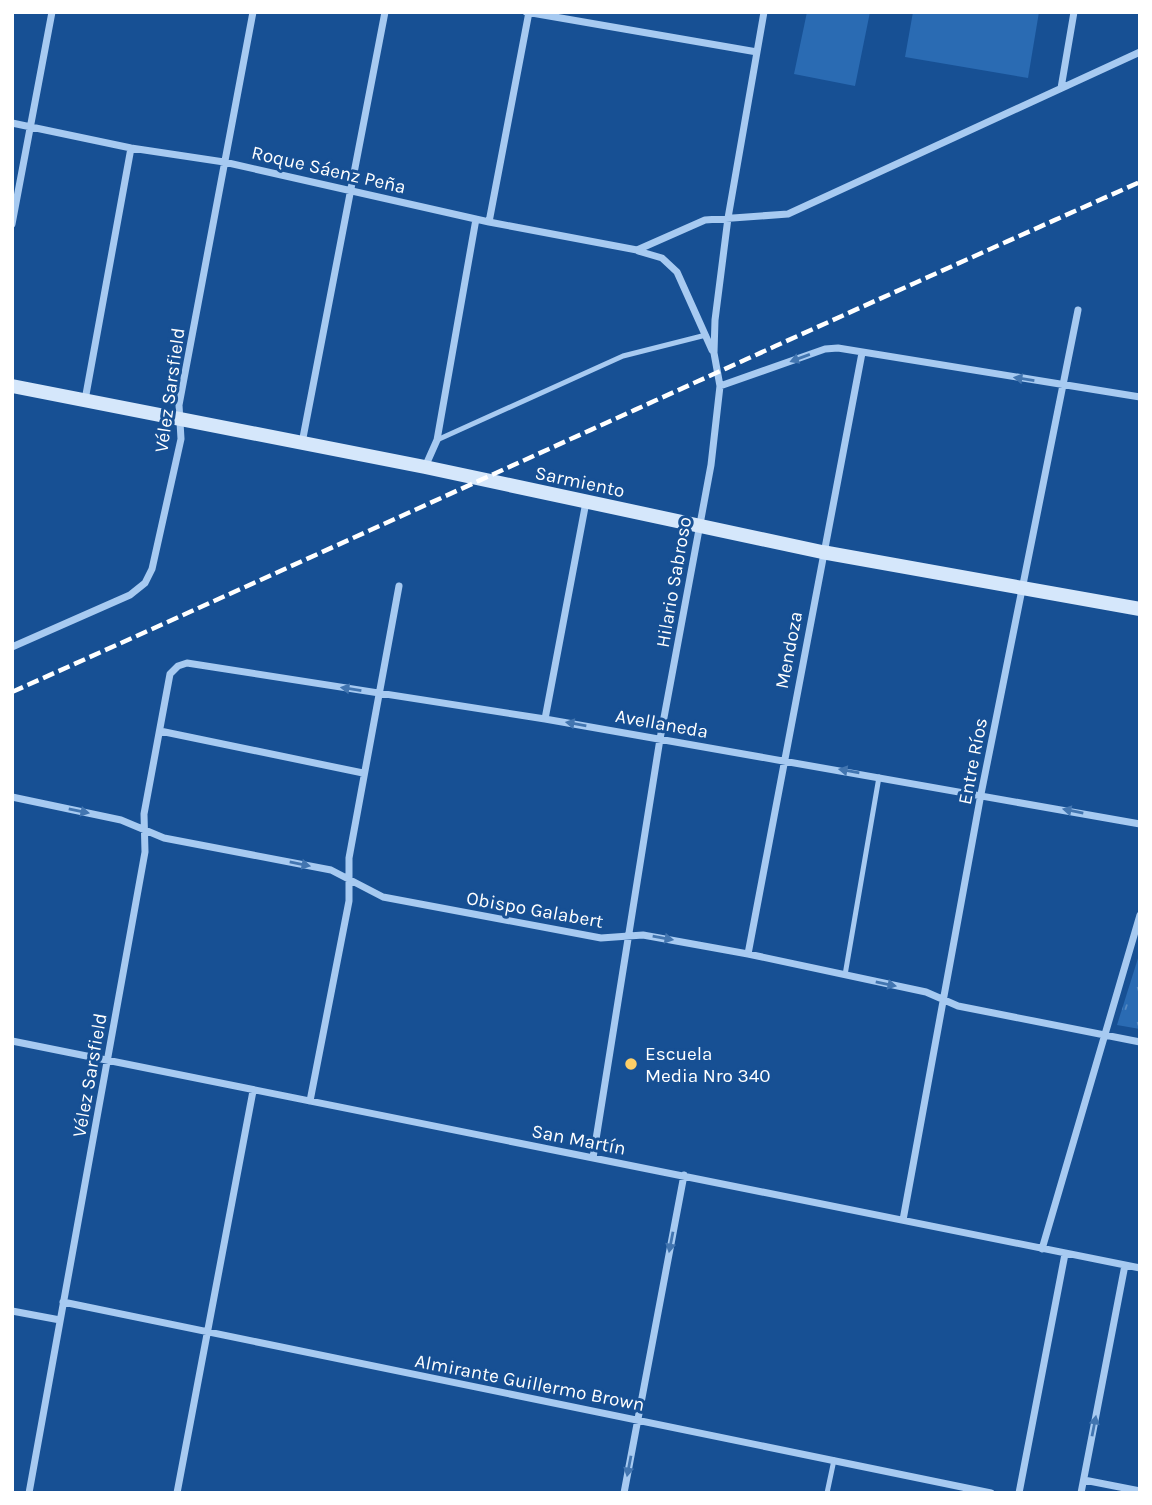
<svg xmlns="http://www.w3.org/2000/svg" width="1152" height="1505" font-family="Karla,sans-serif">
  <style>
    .grass { fill: #2a6bb3 }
    .park { fill: url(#park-tufts) }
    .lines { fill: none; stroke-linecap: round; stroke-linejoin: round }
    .lane { stroke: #a7caf1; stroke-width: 5 }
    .street { stroke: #a7caf1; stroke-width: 7 }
    .secondary { stroke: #d5e7fb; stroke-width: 14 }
    .rail { stroke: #fff; stroke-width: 4.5; stroke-dasharray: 12 5; stroke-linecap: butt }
    .oneway { fill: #4275b0 }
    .poi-dot { fill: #ffcf67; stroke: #175094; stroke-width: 2.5 }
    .labels { text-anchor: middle; stroke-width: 6; stroke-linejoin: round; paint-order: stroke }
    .street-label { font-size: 19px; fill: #fff; stroke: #175094 }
    .poi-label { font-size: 19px; fill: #fff; stroke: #175094; text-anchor: start }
  </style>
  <defs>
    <pattern id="park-tufts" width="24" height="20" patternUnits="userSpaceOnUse" patternTransform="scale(1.75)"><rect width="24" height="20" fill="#2a6bb3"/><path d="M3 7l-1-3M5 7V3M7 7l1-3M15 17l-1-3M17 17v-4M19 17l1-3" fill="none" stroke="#5589c2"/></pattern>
  </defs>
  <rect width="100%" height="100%" fill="#175094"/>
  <path class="grass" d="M807 12H870L855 86 794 74Z
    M913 12H1039L1028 78 905 57Z"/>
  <path class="park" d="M1140 952V1029L1117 1025Z"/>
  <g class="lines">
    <path class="lane" d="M437 440 623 356 706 335
      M845 975 879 777
      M827 1493 834 1460"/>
    <path class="street" d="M526 12 757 52
      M1061 88 1074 12
      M12 123 131 148 224 162 489 222 637 250 705 220 788 214 1140 52
      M489 222 529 12
      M12 224 52 12
      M638 251 662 258 677 272 712 350
      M720 386 825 349 838 348 1140 397
      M85 400 131 148
      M302 443 385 12
      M425 467 437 440 476 219
      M12 647 130 595 145 583 152 569 181 439 179 405 253 12
      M545 719 586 502
      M160 731 363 773
      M12 797 121 820 164 838 331 870 383 897 601 938 643 935 748 954 926 992 958 1006 1140 1042
      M748 954 862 353
      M12 1041 1140 1268
      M310 1101 349 901V858L399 586
      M593 1158 660 739 711 465 720 386 714 353 715 320 728 218 764 12
      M903 1220 981 794 1078 310
      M1042 1249 1140 915
      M63 1302 991 1493
      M12 1311 60 1320
      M1084 1480 1140 1491
      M29 1493 145 852 144 814 170 674 178 666 187 663 545 719 1140 824
      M177 1493 253 1091
      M624 1493 684 1175
      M1019 1493 1065 1254
      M1081 1493 1125 1265"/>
    <path class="secondary" d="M12 386 425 467 822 552 1140 609"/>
    <path class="rail" d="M12 692C389 523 763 350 1140 182"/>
  </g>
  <defs><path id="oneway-solid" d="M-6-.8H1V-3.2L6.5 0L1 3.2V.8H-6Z" transform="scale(1.75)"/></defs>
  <g class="oneway">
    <use href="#oneway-solid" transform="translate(800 358) rotate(160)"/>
    <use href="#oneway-solid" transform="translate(1024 379) rotate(-171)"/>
    <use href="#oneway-solid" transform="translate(351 689) rotate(-171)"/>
    <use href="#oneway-solid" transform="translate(576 724) rotate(-170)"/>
    <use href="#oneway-solid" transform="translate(849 771) rotate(-170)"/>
    <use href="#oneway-solid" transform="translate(79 811) rotate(12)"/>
    <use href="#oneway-solid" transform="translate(1073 811) rotate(-169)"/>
    <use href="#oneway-solid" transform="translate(300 864) rotate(11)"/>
    <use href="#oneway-solid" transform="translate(663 938) rotate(10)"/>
    <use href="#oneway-solid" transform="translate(886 984) rotate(12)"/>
    <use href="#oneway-solid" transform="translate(671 1242) rotate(101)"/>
    <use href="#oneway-solid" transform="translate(1094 1426) rotate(-79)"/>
    <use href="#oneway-solid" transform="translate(629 1466) rotate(101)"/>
  </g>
  <circle class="poi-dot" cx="631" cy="1064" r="7"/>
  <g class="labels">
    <g class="street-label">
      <text transform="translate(329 169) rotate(13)" y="7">Roque Sáenz Peña</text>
      <text transform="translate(169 390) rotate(-82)" y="7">Vélez Sarsfield</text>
      <text transform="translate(580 481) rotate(12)" y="7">Sarmiento</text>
      <text transform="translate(673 582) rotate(-80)" y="7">Hilario Sabroso</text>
      <text transform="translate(788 650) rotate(-79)" y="7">Mendoza</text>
      <text transform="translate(662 723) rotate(10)" y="7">Avellaneda</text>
      <text transform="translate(972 761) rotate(-79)" y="7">Entre Ríos</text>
      <text transform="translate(535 909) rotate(10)" y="7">Obispo Galabert</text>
      <text transform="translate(89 1075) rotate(-80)" y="7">Vélez Sarsfield</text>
      <text transform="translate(579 1139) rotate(11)" y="7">San Martín</text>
      <text transform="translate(530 1382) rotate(11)" y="7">Almirante Guillermo Brown</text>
    </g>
    <g class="poi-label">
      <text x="645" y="1060">Escuela<tspan x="645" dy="22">Media Nro 340</tspan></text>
    </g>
  </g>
  <rect width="1152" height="1505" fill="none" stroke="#ffffff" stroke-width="28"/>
</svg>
